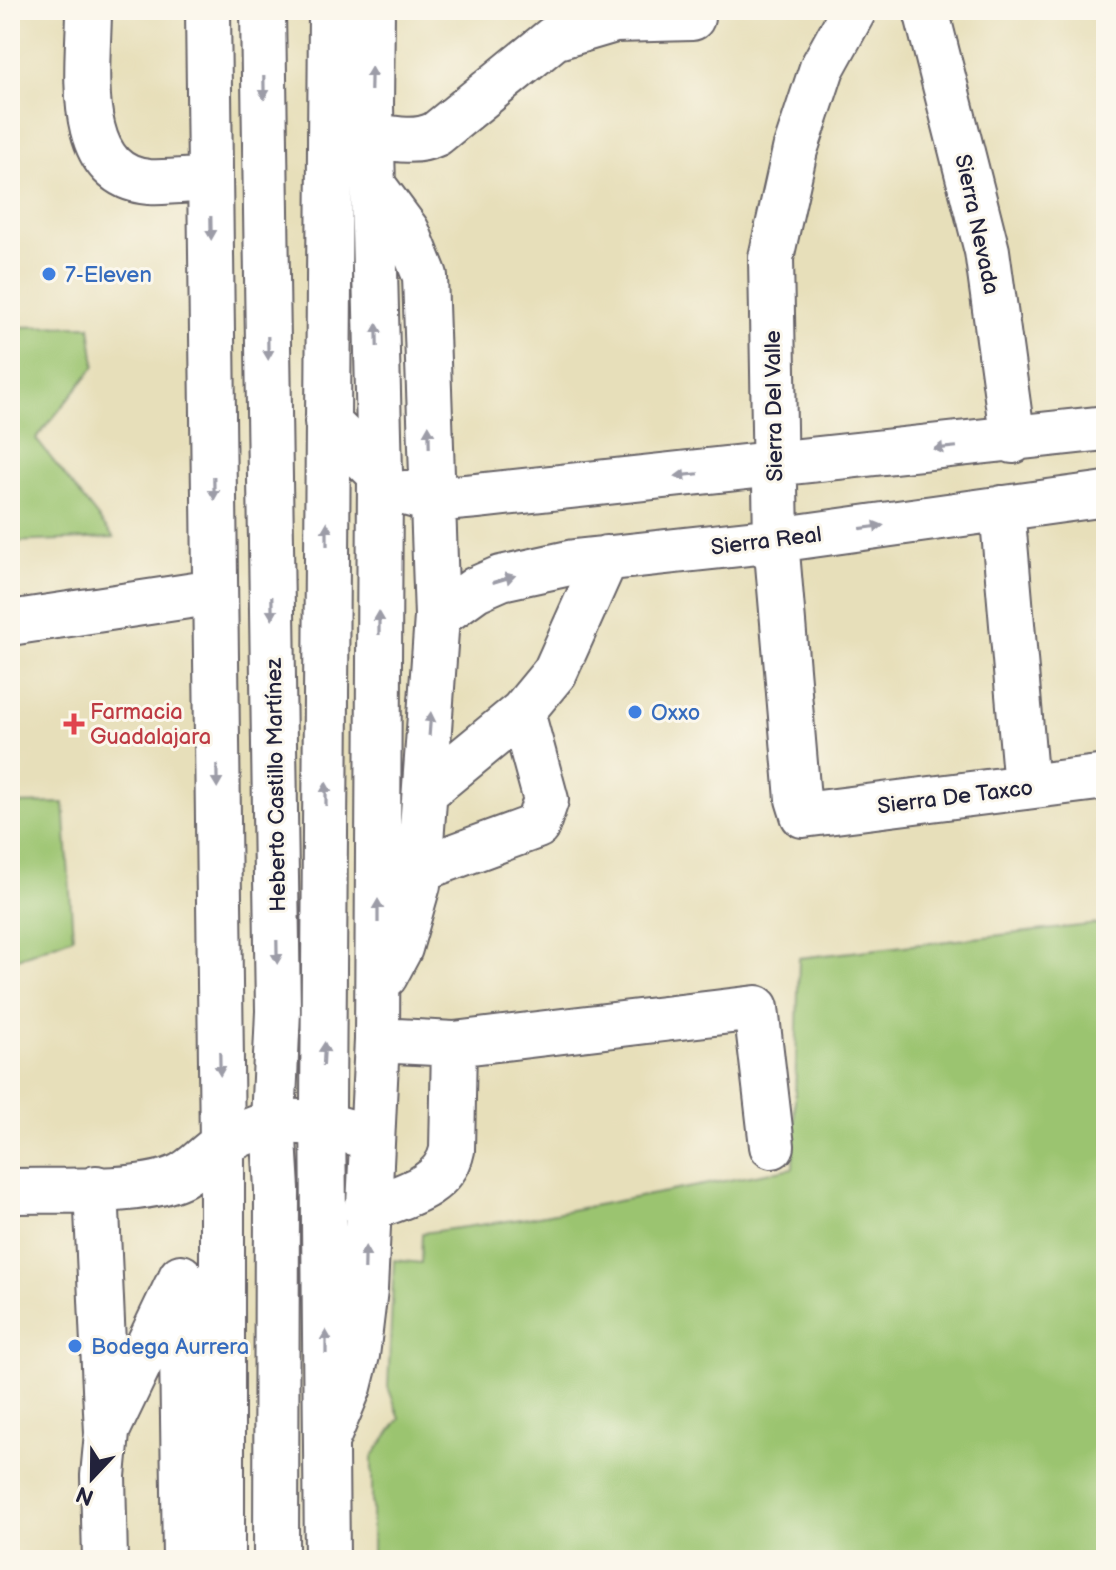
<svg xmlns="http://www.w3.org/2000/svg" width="1116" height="1570" font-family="'Balsamiq Sans',sans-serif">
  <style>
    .green { fill: #9bc470; stroke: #5e7356; stroke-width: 2 }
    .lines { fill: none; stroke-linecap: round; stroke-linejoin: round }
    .minor-casing { stroke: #676467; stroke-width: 48 }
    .major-casing { stroke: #676467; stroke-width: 48 }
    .minor { stroke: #fff; stroke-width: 44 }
    .major { stroke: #fff; stroke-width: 44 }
    .oneway { fill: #9c9ca7 }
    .shop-dot { fill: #3f7fe0; stroke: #fbf7ec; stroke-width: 3 }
    .health-dot { fill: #e0444e; stroke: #fbf7ec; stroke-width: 3 }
    .labels { text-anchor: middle; stroke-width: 6; stroke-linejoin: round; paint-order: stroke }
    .street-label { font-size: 22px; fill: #22223b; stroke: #fbf7ec }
    .shop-label { font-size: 22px; fill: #366cbe; stroke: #fbf7ec; text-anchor: start }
    .health-label { font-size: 22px; fill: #be3a42; stroke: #fbf7ec; text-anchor: start }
  </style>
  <rect width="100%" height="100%" fill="#fbf7ec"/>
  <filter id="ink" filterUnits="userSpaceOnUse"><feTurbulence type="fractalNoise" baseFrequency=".0125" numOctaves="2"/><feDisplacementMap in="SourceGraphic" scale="16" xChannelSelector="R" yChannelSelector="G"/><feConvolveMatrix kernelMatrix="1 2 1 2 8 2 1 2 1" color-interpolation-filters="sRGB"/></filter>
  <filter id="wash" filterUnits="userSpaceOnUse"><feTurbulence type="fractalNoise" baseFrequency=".006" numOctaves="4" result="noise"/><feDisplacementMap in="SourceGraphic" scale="32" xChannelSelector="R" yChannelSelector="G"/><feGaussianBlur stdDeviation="1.8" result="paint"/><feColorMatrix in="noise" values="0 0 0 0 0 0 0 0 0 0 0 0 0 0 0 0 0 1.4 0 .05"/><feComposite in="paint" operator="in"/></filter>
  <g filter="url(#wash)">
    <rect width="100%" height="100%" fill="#e7dfba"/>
    <path class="green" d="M90 326 95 366 36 439 114 538 10 542V327Z
      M64 803 73 937 10 961V804Z
      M1106 923V1560H372V1457L400 1418 388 1387 394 1260 421 1263 422 1233 528 1218 793 1168 799 958Z"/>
  </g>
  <g filter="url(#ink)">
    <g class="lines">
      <defs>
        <path id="minor" d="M89 10C89 63 71 176 149 182 168 183 190 180 210 179
          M208 10 222 1144V1560
          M854 10 822 68 795 150 771 258 776 540 798 799 803 815 1106 777
          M926 10 987 251 1013 441
          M372 135C394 139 415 144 436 134L554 38 615 20 692 18
          M373 185 407 231 425 276 437 617 418 885 400 948 385 976
          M405 493 431 500 477 496 1106 428
          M1002 508 1026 787
          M437 617 476 589 501 578 574 562 776 540 1106 494
          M10 623 215 592
          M426 791 522 712 555 672 606 558
          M420 869 537 826 546 800 522 712
          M454 1044 756 1008 772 1146
          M96 1188 107 1433 103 1476 105 1560
          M10 1191C54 1190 137 1194 176 1178 194 1171 206 1154 221 1145 270 1115 305 1117 357 1134
          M366 1210C398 1197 444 1189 452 1150L454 1044 377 1040
          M181 1277 185 1560
          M109 1427 176 1287
          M326 1442 349 1387 357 1355 365 1289 377 1040 380 474 371 106 372 10"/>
        <path id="major" d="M263 10 278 1011 273 1122 277 1189 276 1560
          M327 422 380 474
          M327 1560 323 1107 331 10"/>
      </defs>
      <use href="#minor" class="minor-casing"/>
      <use href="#major" class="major-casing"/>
      <use href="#minor" class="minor"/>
      <use href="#major" class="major"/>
    </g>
    <defs><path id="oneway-solid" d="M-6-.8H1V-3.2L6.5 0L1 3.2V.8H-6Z" transform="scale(2)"/></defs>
    <g class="oneway">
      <use href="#oneway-solid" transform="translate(371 79) rotate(-89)"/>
      <use href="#oneway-solid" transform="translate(264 88) rotate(89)"/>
      <use href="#oneway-solid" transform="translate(211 228) rotate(89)"/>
      <use href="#oneway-solid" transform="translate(377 335) rotate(-91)"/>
      <use href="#oneway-solid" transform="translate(268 348) rotate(89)"/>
      <use href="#oneway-solid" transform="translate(429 437) rotate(-91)"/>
      <use href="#oneway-solid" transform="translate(945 448) rotate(174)"/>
      <use href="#oneway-solid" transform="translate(687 475) rotate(174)"/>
      <use href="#oneway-solid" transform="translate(214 488) rotate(89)"/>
      <use href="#oneway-solid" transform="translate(872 527) rotate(-8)"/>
      <use href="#oneway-solid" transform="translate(327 534) rotate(-90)"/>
      <use href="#oneway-solid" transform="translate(504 579) rotate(-17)"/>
      <use href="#oneway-solid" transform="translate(272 608) rotate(89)"/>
      <use href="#oneway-solid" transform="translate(379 623) rotate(-90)"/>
      <use href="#oneway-solid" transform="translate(430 724) rotate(-86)"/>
      <use href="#oneway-solid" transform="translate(217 776) rotate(89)"/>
      <use href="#oneway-solid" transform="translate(326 794) rotate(-90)"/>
      <use href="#oneway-solid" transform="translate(378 911) rotate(-90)"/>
      <use href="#oneway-solid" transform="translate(277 952) rotate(89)"/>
      <use href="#oneway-solid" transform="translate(324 1054) rotate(-87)"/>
      <use href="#oneway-solid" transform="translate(220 1064) rotate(89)"/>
      <use href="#oneway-solid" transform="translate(365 1258) rotate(-89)"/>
      <use href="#oneway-solid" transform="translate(326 1342) rotate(-90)"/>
    </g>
  </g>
  <g class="shop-dot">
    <circle cx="49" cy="274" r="8"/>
    <circle cx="635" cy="712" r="8"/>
    <circle cx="75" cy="1346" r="8"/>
  </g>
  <path class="health-dot" d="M70 712h8v8h8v8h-8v8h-8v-8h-8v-8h8z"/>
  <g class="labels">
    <g class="street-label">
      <text transform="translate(978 224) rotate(78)" y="8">Sierra Nevada</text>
      <text transform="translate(773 406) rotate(-91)" y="8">Sierra Del Valle</text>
      <text transform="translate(766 540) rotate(-7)" y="8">Sierra Real</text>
      <text transform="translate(275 785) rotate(-91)" y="8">Heberto Castillo Martínez</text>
      <text transform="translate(955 796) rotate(-7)" y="8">Sierra De Taxco</text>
    </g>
    <g class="shop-label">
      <text x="65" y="282">7-Eleven</text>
      <text x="651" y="720">Oxxo</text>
      <text x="91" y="1354">Bodega Aurrera</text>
    </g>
    <g class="health-label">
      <text x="90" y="719">Farmacia<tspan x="90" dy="25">Guadalajara</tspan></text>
    </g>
  </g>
  <rect width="1116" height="1570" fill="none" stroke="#fbf7ec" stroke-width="40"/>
  <g transform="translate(92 1478) rotate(202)" stroke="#fbf7ec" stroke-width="6" paint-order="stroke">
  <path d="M0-6L14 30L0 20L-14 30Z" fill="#22223b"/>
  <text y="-12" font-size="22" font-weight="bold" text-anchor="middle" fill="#22223b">N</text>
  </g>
</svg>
